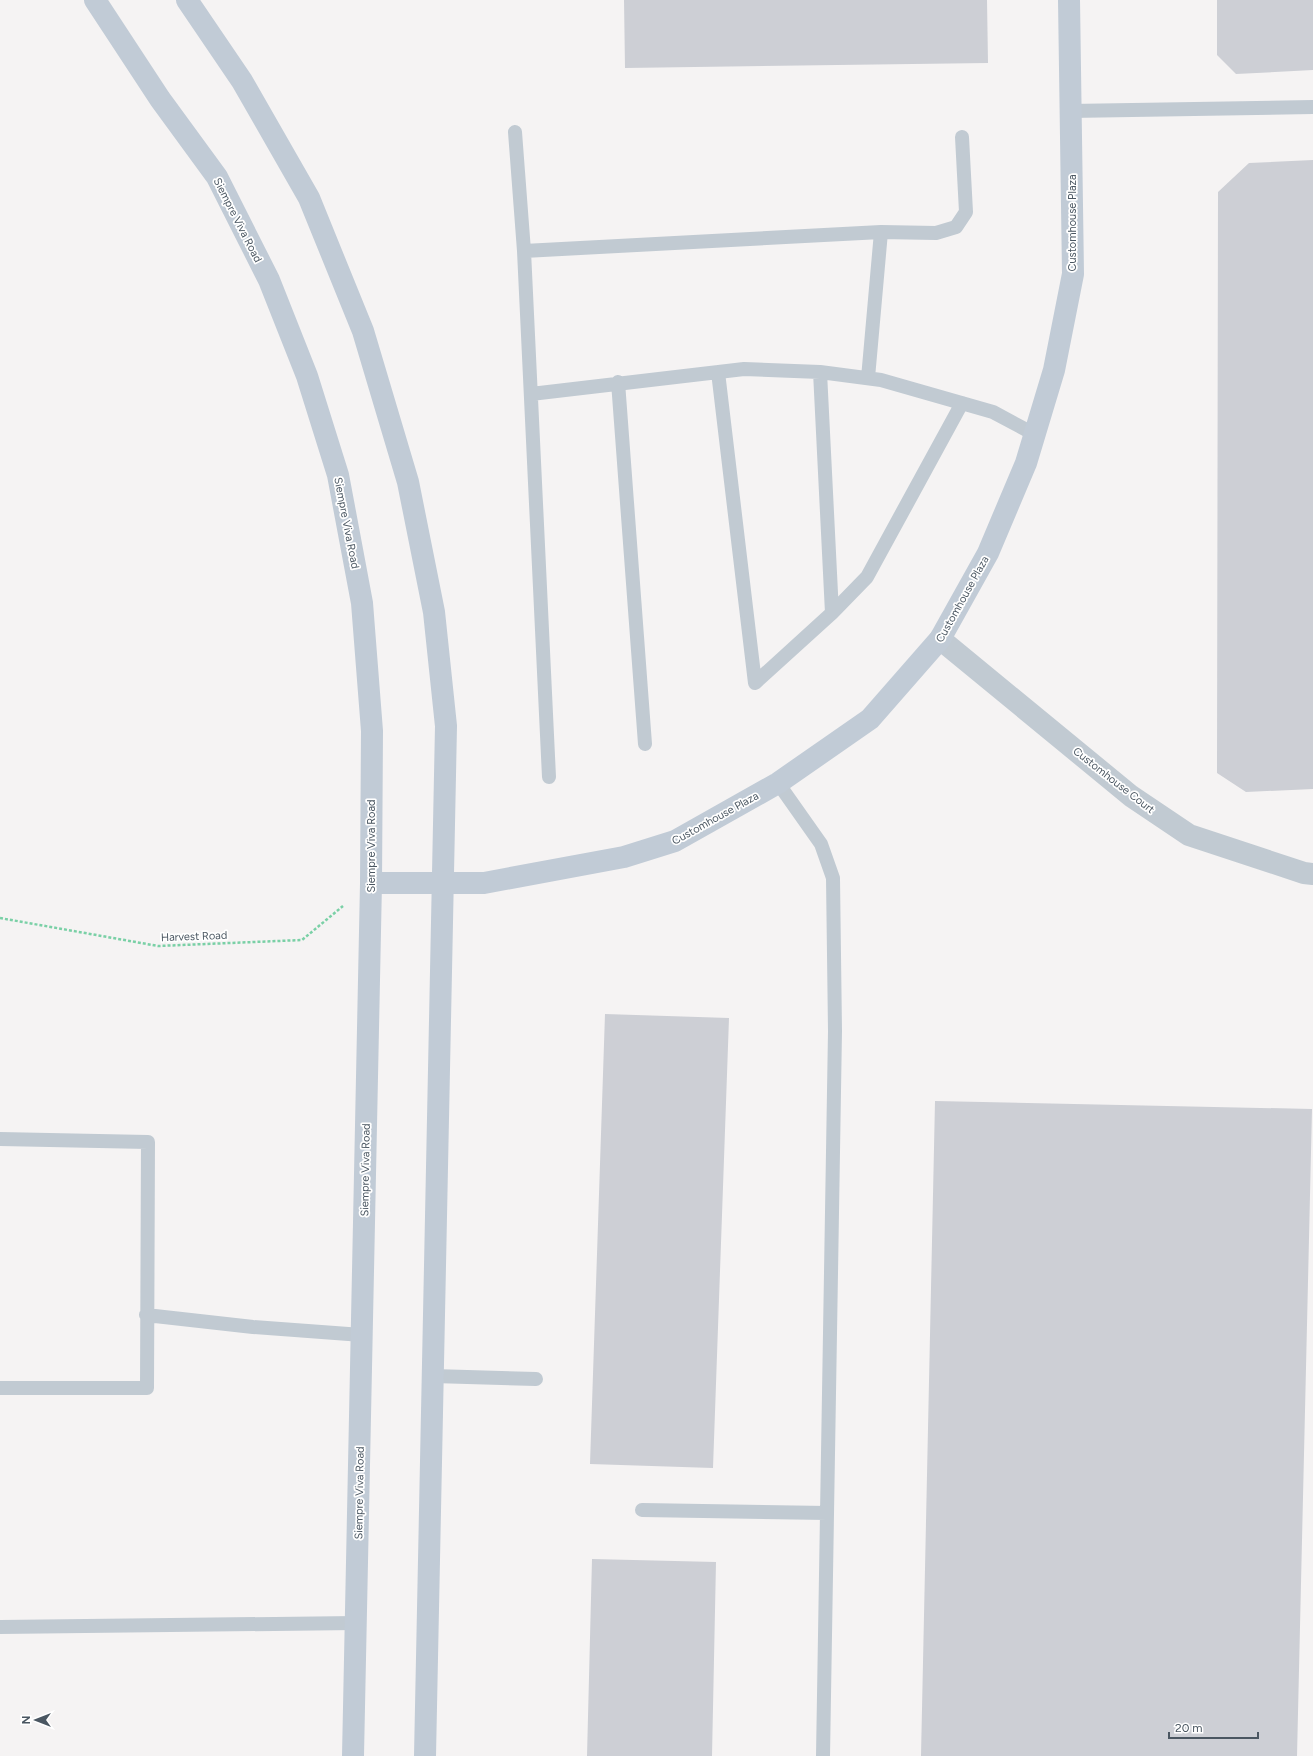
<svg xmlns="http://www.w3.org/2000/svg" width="1313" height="1756" font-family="Figtree,sans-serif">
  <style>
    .building { fill: #cdcfd5 }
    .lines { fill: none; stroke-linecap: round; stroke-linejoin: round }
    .path { stroke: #7ad0a6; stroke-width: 2.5; stroke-dasharray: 3 2; stroke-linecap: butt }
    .lane { stroke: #c1cad2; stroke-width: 14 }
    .street { stroke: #c1cad2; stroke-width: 22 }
    .secondary { stroke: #c1cbd6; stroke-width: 22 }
    .labels { text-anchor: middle; stroke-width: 3.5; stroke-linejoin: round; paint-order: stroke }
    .street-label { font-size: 11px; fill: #4a5661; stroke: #fff }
  </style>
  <rect width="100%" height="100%" fill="#f5f3f3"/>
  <path class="building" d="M624 0H987L988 63 625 68Z
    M1217 0H1313V70L1236 74 1217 55Z
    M1313 160V789L1246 792 1217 773 1218 192 1249 163Z
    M605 1014 729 1018 713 1468 590 1464Z
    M935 1101 1312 1109 1297 1756H921Z
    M592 1559 716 1562 712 1756H587Z"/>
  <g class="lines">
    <path class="path" d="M0 918 158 946 302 940 343 906"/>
    <path class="lane" d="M1070 111 1313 107
      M515 132 524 251
      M718 372 755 683
      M820 372 832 613
      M868 378 881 232 936 233 956 227 966 212 962 137
      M618 382 645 744
      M531 394 744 369 820 372 881 380 993 412 1034 434
      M755 683 832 613 867 577 962 403
      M549 777 524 251 881 232
      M778 783 821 844 833 878 835 1031 823 1756
      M0 1139 148 1142 147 1388H0
      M146 1315 253 1327 362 1335
      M433 1376 536 1379
      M642 1510 827 1513
      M0 1627 356 1623"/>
    <path class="street" d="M940 639 1131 796 1189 835 1304 873 1313 874"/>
    <path class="secondary" d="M95 0 160 99 217 177 269 280 307 376 338 475 362 603 372 731 371 883 353 1756
      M187 0 242 81 309 198 363 331 408 482 434 612 446 726 425 1756
      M371 883H484L624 857 675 841 778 783 870 719 940 639 988 553 1026 463 1054 370 1073 274 1069 0"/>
  </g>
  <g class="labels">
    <g class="street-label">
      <text transform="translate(238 220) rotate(63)" y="4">Siempre Viva Road</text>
      <text transform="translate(1072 223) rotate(-90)" y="4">Customhouse Plaza</text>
      <text transform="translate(347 523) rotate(79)" y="4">Siempre Viva Road</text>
      <text transform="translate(962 599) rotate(-61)" y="4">Customhouse Plaza</text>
      <text transform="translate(1114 780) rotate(38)" y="4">Customhouse Court</text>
      <text transform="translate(715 818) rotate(-29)" y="4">Customhouse Plaza</text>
      <text transform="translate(371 846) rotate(-90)" y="4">Siempre Viva Road</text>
      <text transform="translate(194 936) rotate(-2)" y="4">Harvest Road</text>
      <text transform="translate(365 1170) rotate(-89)" y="4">Siempre Viva Road</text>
      <text transform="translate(359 1493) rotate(-89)" y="4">Siempre Viva Road</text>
    </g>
  </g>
  <g transform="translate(36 1720) rotate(270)" stroke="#ffffff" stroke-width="3" paint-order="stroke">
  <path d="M0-3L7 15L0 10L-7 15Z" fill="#4a5661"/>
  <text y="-6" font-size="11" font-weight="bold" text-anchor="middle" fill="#4a5661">N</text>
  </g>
  <path d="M1169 1732v6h89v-6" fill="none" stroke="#4a5661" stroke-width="2"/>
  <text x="1175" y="1732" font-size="12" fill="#4a5661" stroke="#ffffff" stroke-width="3" paint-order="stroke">20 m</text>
</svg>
